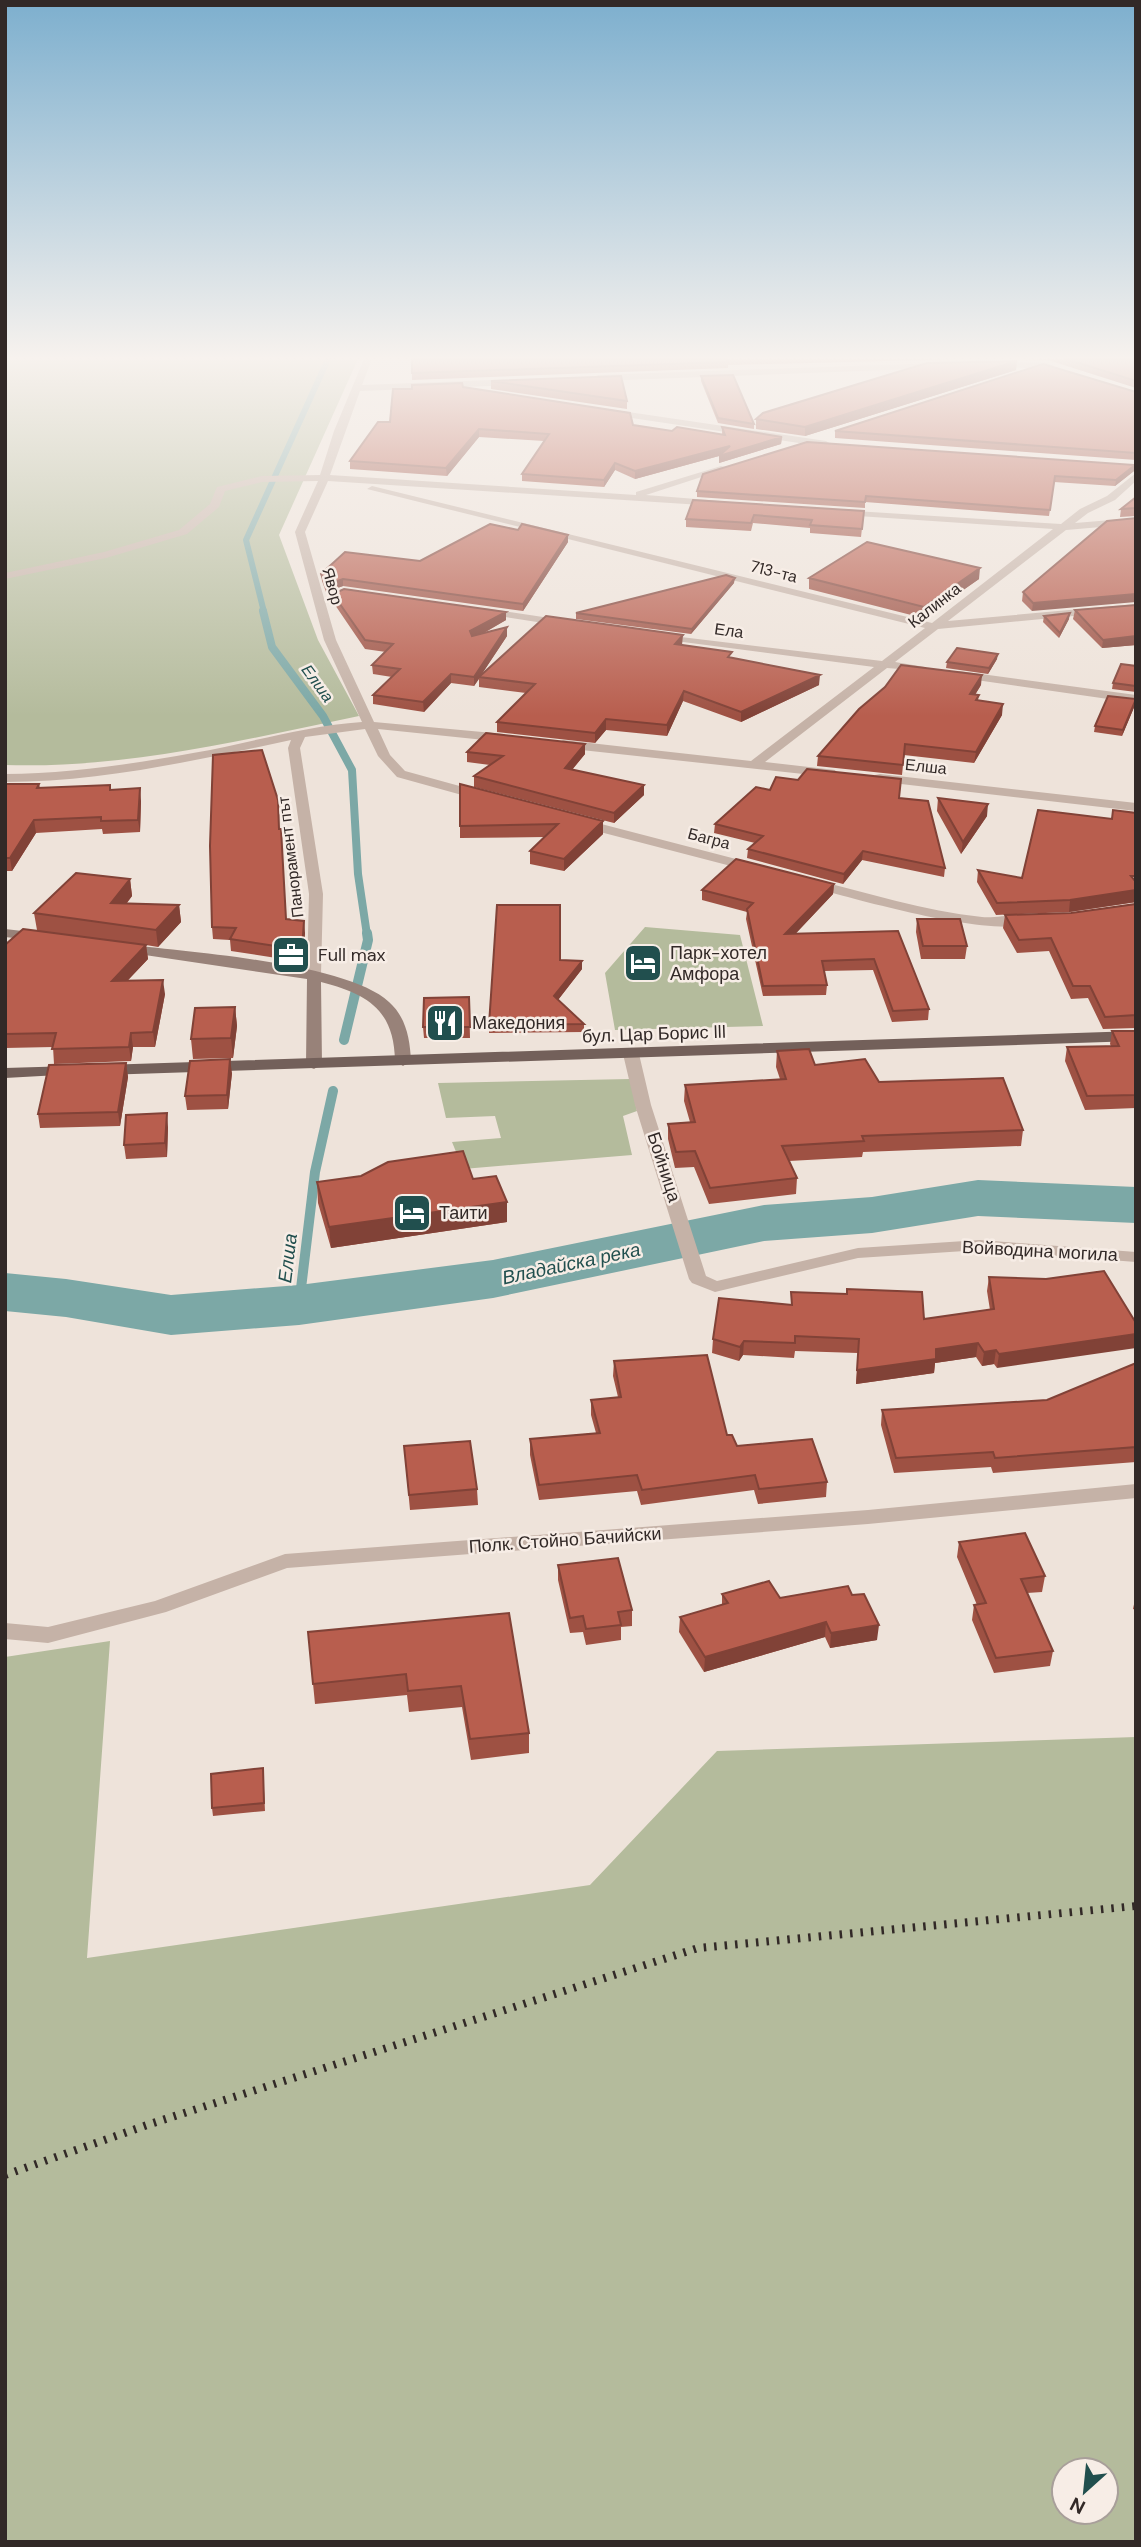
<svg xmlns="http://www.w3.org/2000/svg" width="1141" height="2547" font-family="'DM Sans',sans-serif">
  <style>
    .green { fill: #b4bb9c; fill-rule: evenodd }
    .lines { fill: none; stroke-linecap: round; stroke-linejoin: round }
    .stream-far2 { stroke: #7ca8a6; stroke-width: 6 }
    .stream-far1 { stroke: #7ca8a6; stroke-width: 8 }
    .stream { stroke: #7ca8a6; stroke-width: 10 }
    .river { fill: #7ca8a6; fill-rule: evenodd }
    .minor { fill: #c5b2a7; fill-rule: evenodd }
    .secondary { fill: #988279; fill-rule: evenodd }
    .primary { fill: #73605a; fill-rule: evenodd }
    .rail { stroke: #322927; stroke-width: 8; stroke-dasharray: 2.5 8; stroke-linecap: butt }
    .wall { fill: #9e5143 }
    .shaded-wall { fill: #814237 }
    .building { fill: #b85e4e; stroke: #814237; stroke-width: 2 }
    .labels { text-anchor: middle; stroke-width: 5; stroke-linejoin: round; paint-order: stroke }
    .far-street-label { font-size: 16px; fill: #322927; stroke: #f7ede6 }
    .far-water-label { font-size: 16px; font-style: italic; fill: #214f4e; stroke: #f7ede6 }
    .poi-label { font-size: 18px; fill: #322927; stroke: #f7ede6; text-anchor: start }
    .street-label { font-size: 18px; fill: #322927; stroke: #f7ede6 }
    .water-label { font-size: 19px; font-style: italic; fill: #214f4e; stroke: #f7ede6 }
  </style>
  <rect width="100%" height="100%" fill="#eee3da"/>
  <path class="green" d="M5 359H358L279 535 318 640 359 716C243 740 124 769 5 765Z
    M645 927 740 935 763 1026 615 1030 605 973Z
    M630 1079 637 1111 623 1116 632 1155 463 1169 452 1142 501 1138 495 1116 446 1118 438 1083Z
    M110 1641 87 1958 590 1885 717 1751 1136 1737V2542H5V1657ZM1106 2470V2512H1064V2470Z"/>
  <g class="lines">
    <path class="stream-far2" d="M264 612 246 540 328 359"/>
    <path class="stream-far1" d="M263 611 272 647 323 716 352 770 358 874 367 935"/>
    <path class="stream" d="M344 1040 368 940 367 933
      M299 1305 315 1172 333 1091"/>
    <path class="river" d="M978 1180 1136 1187V1223L978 1216 872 1233 764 1241 493 1298 299 1325 171 1335 66 1317 5 1311V1273L66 1279 171 1295 299 1285 493 1260 764 1205 872 1197Z"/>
    <path class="minor" d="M364 359H372L362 385 514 379 518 382 514 385 360 391 330 475 636 495V492L721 466 729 468 646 495 721 501V505L717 506 328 481 305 532 336 640 374 722 504 734 510 738 504 742 378 729 390 755 405 771 485 793 486 796 480 800 397 777 378 756 365 729 305 737 300 748 323 894 321 974 314 978 307 974 309 894 288 748 291 740C198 760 101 782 5 782V774C67 774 132 764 193 753 250 743 304 726 362 722L324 640 295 532 318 481 262 482 225 491 219 507 187 534 106 558 5 579V573L104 552 179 530 210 504 217 487 262 476 320 475 334 431Z
      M993 361 1047 363 1063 370 1059 373 1046 369 990 366V362Z
      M937 363 940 364V368L598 381 594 378 598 375Z
      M608 409 826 441 831 444 826 447 605 414V410Z
      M1136 473V481L1115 500 1088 513 1075 523 1136 518V524L1066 530 948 621 1136 604V610L938 629 895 662 925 667V671L887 668 765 762 835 770 837 773 831 777 563 748 557 744 563 740 751 761 874 667 660 639 656 638V634L882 661 925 628 367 489 372 486 932 623 1053 529 843 515 839 514V510L1061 524 1080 509 1107 496Z
      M484 608 563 620 569 623 563 626 480 613V609Z
      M959 671 1136 695V703L955 677 953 675Z
      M880 774 1136 803V811L875 781V775Z
      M582 819 759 865 761 868 754 872 577 826 575 823Z
      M812 879C868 893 924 911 982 917 997 919 1024 910 1035 920 1008 944 845 896 807 886L805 883Z
      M631 1049 639 1054 651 1105 706 1276 717 1281 858 1248 980 1240 1136 1252V1262L980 1250 858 1258 715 1292 692 1283 689 1279 635 1105 623 1054Z
      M1136 1484V1498L868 1524 287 1568 166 1612 48 1643 5 1639V1623L48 1627 155 1601 285 1554 868 1510Z"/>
    <path class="secondary" d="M5 929 40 933 47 937 40 941 5 937Z
      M123 944C185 952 346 962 389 1002 406 1017 410 1039 411 1061L403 1066 395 1061C394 1010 368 994 321 982L322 1064 314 1069 309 1067 306 1064 307 979 118 951 116 948Z"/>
    <path class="primary" d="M1136 1031V1041L103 1075 95 1070 103 1065Z
      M72 1066 77 1068 80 1071 77 1074 5 1078V1068Z"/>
    <path class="rail" d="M5 2175 150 2124 698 1948 1136 1906"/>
  </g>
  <path class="wall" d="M412 359H965L728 365V368L412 380Z
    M1013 359H1136V388L1048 360Z
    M1017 361 1016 370 805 436 756 429V419Z
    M701 376 754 424V429L718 423 701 381Z
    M491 381 627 401V409L491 389Z
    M463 387 633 425 672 431 722 435V427L782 437 781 444 719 463V456L635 479 615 470 604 487 522 481V474L544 441 479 437 447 476 350 469V461L390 422 412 389Z
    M1136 392V460L835 438V431Z
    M1135 465 1134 471 1115 486 1054 482 1049 516 865 502V508L697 497V491Z
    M1136 497V516L1120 517 1121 509Z
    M693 500 864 511 861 537 810 533V528L753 523 751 531 686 527V519Z
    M1136 518 1032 611 1022 601 1023 592Z
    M568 542 523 611 343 586 326 592 322 581 321 574Z
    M809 578 979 579 923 618 809 589Z
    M734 583 691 634 576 619V613Z
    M333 594 506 612V620L484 633 507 627V636L481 675 682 645 731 658 819 685 741 722 683 701 667 736 606 730 595 743 497 732V722L526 693 479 687V679L474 686 451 683 424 712 373 704V695L392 677 373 674 372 665 386 652 365 649 333 602Z
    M1136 605V645L1102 648 1073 619 1075 610Z
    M1044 616 1069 619 1059 638 1043 622Z
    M997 659 988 674 946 668 947 662Z
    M1136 666V692L1112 689 1113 683Z
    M981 685 975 695H979L978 700 1002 715 974 763 904 755 902 775 817 766 818 756Z
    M1135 705 1122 736 1094 732 1095 726Z
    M585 744V754L572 770 644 785V795L614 823 474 787V776L490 765 467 762V752Z
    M39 784 40 788 111 790 141 801 140 832 103 834 102 829 36 833 12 871H5V785Z
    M460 784 603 821V834L564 871 530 864V851L545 837 460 838Z
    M770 790 900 798 945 868 944 877 862 860 843 884 747 858 748 849 755 843 714 833 715 824Z
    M938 798 987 816 961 854 937 811Z
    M279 829 286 919 305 933 302 962 231 951 230 940 213 939 212 927Z
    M978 870 1136 902 1069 912 996 915 977 882Z
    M130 879 132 896 127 903 179 905 181 922 158 947 146 945 148 959 127 981 165 994 155 1047H133L131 1061 54 1064 53 1047 5 1048V945L37 930 34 913Z
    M834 884 833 894 795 934 898 931 929 1009 928 1020 892 1022 873 970 824 971 827 985 826 995 763 996 746 919 747 912 702 900V890Z
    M1136 904V1028L1103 1029 1088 998 1071 999 1049 951 1017 953 1003 928 1005 915 1071 913Z
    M917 919 967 946 965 959H921L916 932Z
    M560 960 582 961V969L558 1000 584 1024V1032L489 1033V1025Z
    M469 997 470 1038H424L423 1027Z
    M235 1007 237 1026 233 1058 193 1059 191 1039Z
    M1112 1031H1136V1108L1085 1110 1065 1061 1067 1047 1111 1046 1110 1044Z
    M777 1051 815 1065 879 1082 1023 1130 1021 1146 863 1152 862 1157 789 1161 797 1178 796 1194 709 1204 694 1167 675 1168 668 1139V1124L690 1122 684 1101 685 1085 780 1079 776 1067Z
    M126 1063 128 1077 120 1126 40 1128 38 1114Z
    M232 1073 228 1109 187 1110 185 1096Z
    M168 1127 167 1157 126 1159 124 1145Z
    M473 1179 507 1222 331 1248 318 1203 317 1182Z
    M989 1277 1046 1279 997 1368 994 1364 982 1366 976 1357 935 1363 934 1373 856 1384 858 1353 795 1351 794 1358 743 1355 739 1361 712 1353 713 1339 791 1304V1292L847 1294V1289L924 1319 990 1310 987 1291Z
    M614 1361 727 1435 737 1446 827 1482 826 1497 758 1504 754 1490 641 1505 637 1491 539 1500 530 1455V1439L596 1433 591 1415V1400L618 1397 613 1376Z
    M1136 1363V1462L993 1473 991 1467 894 1473 881 1425 882 1410 1047 1400Z
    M404 1446 477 1489 478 1505 410 1510Z
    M959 1542 1045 1576 1042 1592 1027 1593 1053 1651 1050 1666 994 1673 972 1620 974 1605H977L957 1557Z
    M558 1565 632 1610V1626L621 1627V1640L586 1645 583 1632 570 1633 558 1580Z
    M722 1594 780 1598 852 1595 877 1640 830 1648 825 1637 704 1672 679 1632 680 1617 722 1605Z
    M1136 1595V1610L1133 1609Z
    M509 1613 529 1733V1753L471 1760 462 1707 409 1712 407 1695 315 1704 308 1632Z
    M263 1768 265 1811 213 1816 212 1808Z"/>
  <path class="shaded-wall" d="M1017 361 1016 370 805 436V427Z
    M479 429V437L447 476 446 468Z
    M782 437 781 444 719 463V456L635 479V471L730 446Z
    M615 463V470L604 487V480Z
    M1135 465 1134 471 1115 486 1116 480Z
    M568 535V542L523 611V604Z
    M980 568 979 579 923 618 924 607Z
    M735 578 734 583 691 634 692 629Z
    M343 579V586L326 592V585Z
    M1136 594V602L1032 611 1033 603Z
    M506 612V620L471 640 470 631Z
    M1070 613 1069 619 1059 638 1060 633Z
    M507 627V636L474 686V677Z
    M683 635 682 645 675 644Z
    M1136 636V645L1102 648 1103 640Z
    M998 654 997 659 988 674 989 668Z
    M451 674V683L424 712 423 702Z
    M820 675 819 685 741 722V712Z
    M982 675 981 685 969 704 970 694Z
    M684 691 683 701 667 736V725Z
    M1136 699 1135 705 1122 736 1123 730Z
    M1003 704 1002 715 974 763 976 752Z
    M606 719V730L595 743V733Z
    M585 744V754L565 778V768Z
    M644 785V795L614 823V813Z
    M140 788 141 801 140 832 138 820Z
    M988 804 987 816 961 854 963 842Z
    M34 820 36 833 12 871 10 858Z
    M603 821V834L564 871V859Z
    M863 851 862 860 843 884 844 874Z
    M130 879 132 896 113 920 111 903Z
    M834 884 833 894 785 945V934Z
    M1136 890V902L1069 912 1070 900Z
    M179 905 181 922 158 947 156 930Z
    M304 921 305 933 302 962V950Z
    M146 945 148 959 114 995 112 981Z
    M582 961V969L554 1005V996Z
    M163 980 165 994 155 1047 153 1032Z
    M235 1007 237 1026 233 1058 231 1038Z
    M131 1033 133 1047 131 1061 129 1047Z
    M230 1059 232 1073 228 1109 227 1095Z
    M126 1063 128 1077 120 1126 118 1112Z
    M167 1113 168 1127 167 1157 165 1143Z
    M507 1202V1222L331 1248 329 1227Z
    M1136 1334V1348L997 1368 999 1354Z
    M744 1341 743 1355 739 1361 740 1347Z
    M978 1343 976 1357 935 1363 934 1373 856 1384 857 1370 936 1349Z
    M996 1350 994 1364 982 1366 984 1352Z
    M826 1622 825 1637 704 1672 705 1657Z
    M879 1625 877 1640 830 1648 831 1633Z"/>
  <path class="building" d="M412 359H727L728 362 412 373Z
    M1066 359H1136V381Z
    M1017 361 805 427 756 419 763 413 927 363Z
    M1043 364 1136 392V453L835 431Z
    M733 375 754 424 718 418 701 376Z
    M621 376 627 401 491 381Z
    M462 383 463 387 630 413 633 425 672 431 677 427 725 435 722 427 782 437 719 456 730 446 635 471 615 463 604 480 522 474 549 434 479 429 446 468 350 461 378 422H390L393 389H412V385Z
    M807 442 1135 465 1116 480 1055 476 1050 510 866 496 865 502 697 491 703 474Z
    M1136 497V508L1121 509Z
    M693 500 864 511 862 529 810 525 812 520 754 515 751 523 686 519Z
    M1136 518V594L1033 603 1023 592 1107 521Z
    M490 524 518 530 522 524 568 535 523 604 343 579 326 585 321 574 345 552 420 561Z
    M867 542 980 568 924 607 809 578Z
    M726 575 735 578 692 629 576 613Z
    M344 589 506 612 470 631 472 636 507 627 474 677 451 674 423 702 373 695 400 669 372 665 393 644 365 640 333 594Z
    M1136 605V636L1103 640 1075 610Z
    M1070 613 1060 633 1044 616Z
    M546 616 683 635 675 644 732 652 728 657 820 675 741 712 684 691 667 725 606 719 595 733 497 722 535 684 479 677Z
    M957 648 998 654 989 668 947 662Z
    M1121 664 1136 666V686L1113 683Z
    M901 665 982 675 970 694 979 695 976 700 1003 704 976 752 905 744 903 765 818 756 859 709 885 687Z
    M1108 696 1136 699 1123 730 1095 726Z
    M486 733 585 744 565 768 644 785 614 813 474 776 503 756 467 752Z
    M262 750 278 800 279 829H281L286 919 304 921 302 950 230 939 236 928 212 927 210 846 213 755Z
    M807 769 901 779 899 798 928 801 945 868 863 851 844 874 748 849 763 836 715 824 756 787 770 790 776 777 798 780Z
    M6 784H39L37 788 110 785V790L140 788 138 820 101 821V817L34 820 10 858H5Z
    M460 784 603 821 564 859 530 851 558 824 460 826Z
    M938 798 988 804 963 842Z
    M1038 810 1112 819 1113 810 1136 813V876H1131L1136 882V890L1070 900 997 903 978 870 1022 878Z
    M736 859 834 884 785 934 898 931 929 1009 893 1011 874 959 822 961 827 985 763 986 747 909 753 903 702 890Z
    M76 873 130 879 111 903 179 905 156 930 34 913Z
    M1136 904V1015L1105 1017 1090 986H1073L1051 938 1019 940 1005 915 1071 913Z
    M497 905H560V960L582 961 554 996 584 1024 489 1025Z
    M917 919H960L967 946H923Z
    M23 929 146 945 112 981 163 980 153 1032 131 1033 129 1047 52 1049 56 1033 5 1034V945Z
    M469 997 470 1027H423L424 998Z
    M235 1007 231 1038 191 1039 195 1008Z
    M1112 1031H1136V1095L1087 1096 1067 1047 1119 1046Z
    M809 1049 815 1065 865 1059 879 1082 1003 1078 1023 1130 862 1136 864 1141 782 1146 797 1178 710 1188 695 1151 676 1152 668 1124 695 1122 685 1085 786 1079 777 1051Z
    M230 1059 227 1095 185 1096 190 1061Z
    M126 1063 118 1112 38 1114 49 1065Z
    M167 1113 165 1143 124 1145 126 1115Z
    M463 1151 473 1179 496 1176 507 1202 329 1227 317 1182 361 1176 388 1162Z
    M1104 1271 1136 1323V1334L999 1354 996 1350 984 1352 978 1343 936 1349V1359L857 1370 859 1339 795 1336V1343L744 1341 740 1347 713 1339 719 1298 792 1305 791 1292 847 1294V1289L922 1292 924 1319 994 1309 989 1277 1046 1279Z
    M707 1355 727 1435H732L737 1446 812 1439 827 1482 759 1489 755 1475 642 1490 637 1475 539 1485 530 1439 600 1433 591 1400 621 1397 614 1361Z
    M1136 1363V1447L995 1458 993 1452 896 1458 882 1410 1047 1400Z
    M470 1441 477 1489 409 1495 404 1446Z
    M1025 1533 1045 1576 1021 1579 1053 1651 996 1658 974 1605 986 1603 959 1542Z
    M618 1558 632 1610 618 1612 621 1625 586 1629 583 1616 570 1618 558 1565Z
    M769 1581 780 1598 848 1586 852 1595 864 1594 879 1625 831 1633 826 1622 705 1657 680 1617 728 1603 722 1594Z
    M509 1613 529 1733 470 1739 461 1686 408 1691 406 1674 313 1684 308 1632Z
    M263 1768 264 1803 212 1808 211 1774Z"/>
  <linearGradient id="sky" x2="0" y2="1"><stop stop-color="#7dafce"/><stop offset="0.5" stop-color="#f7f2ee"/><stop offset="1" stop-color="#f7f2ee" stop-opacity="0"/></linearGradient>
  <rect width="1141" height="716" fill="url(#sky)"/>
  <defs>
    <symbol id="office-square" viewBox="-11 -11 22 22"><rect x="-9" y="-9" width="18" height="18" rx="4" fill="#214f4e" stroke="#f7ede6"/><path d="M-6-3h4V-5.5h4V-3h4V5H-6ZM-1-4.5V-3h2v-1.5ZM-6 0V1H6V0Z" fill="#fff"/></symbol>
    <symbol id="hotel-square" viewBox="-11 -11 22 22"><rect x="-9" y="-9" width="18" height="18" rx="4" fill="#214f4e" stroke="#f7ede6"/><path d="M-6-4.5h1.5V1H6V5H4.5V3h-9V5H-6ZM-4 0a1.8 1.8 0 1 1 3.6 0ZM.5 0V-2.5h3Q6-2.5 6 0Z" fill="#fff"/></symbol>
    <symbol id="restaurant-square" viewBox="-11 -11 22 22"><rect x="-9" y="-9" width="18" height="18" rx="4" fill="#214f4e" stroke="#f7ede6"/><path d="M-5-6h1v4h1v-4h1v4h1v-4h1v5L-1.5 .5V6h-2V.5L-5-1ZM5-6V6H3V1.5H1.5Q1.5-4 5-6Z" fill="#fff"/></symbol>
  </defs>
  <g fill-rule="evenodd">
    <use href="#office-square" x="269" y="933" width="44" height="44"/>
    <use href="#hotel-square" x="621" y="941" width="44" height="44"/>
    <use href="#restaurant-square" x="423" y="1001" width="44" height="44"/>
    <use href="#hotel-square" x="390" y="1191" width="44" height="44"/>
  </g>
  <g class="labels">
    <g class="far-street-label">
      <text transform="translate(774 571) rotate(14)" y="6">713-та</text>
      <text transform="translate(333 586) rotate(75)" y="6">Явор</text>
      <text transform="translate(934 605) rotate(-38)" y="6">Калинка</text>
      <text transform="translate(729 630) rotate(8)" y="6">Ела</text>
      <text transform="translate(926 766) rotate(6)" y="6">Елша</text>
      <text transform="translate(709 838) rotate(15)" y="6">Багра</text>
      <text transform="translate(290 857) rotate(-97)" y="6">Панорамент път</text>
    </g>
    <g class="far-water-label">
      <text transform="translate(318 683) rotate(54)" y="6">Елша</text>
    </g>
    <g class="poi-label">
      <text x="670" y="959">Парк-хотел<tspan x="670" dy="21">Амфора</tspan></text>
      <text x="318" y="961">Full max</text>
      <text x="472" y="1029">Македония</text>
      <text x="439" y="1219">Таити</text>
    </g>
    <g class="street-label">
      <text transform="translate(654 1034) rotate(-2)" y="6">бул. Цар Борис III</text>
      <text transform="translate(664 1167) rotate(72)" y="6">Бойница</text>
      <text transform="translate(1040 1251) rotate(3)" y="6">Войводина могила</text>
      <text transform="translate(565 1540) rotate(-4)" y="6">Полк. Стойно Бачийски</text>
    </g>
    <g class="water-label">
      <text transform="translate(287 1258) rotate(-83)" y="7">Елша</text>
      <text transform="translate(571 1263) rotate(-12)" y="7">Владайска река</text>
    </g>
  </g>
  <rect width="1141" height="2547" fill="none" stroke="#322927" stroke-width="14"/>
  <g transform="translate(1085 2491) rotate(207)"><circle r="33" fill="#f7ede6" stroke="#a89f9a" stroke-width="2"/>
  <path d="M0-5L12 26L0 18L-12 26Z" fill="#214f4e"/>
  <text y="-10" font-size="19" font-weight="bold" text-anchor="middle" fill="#322927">N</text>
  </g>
</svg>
